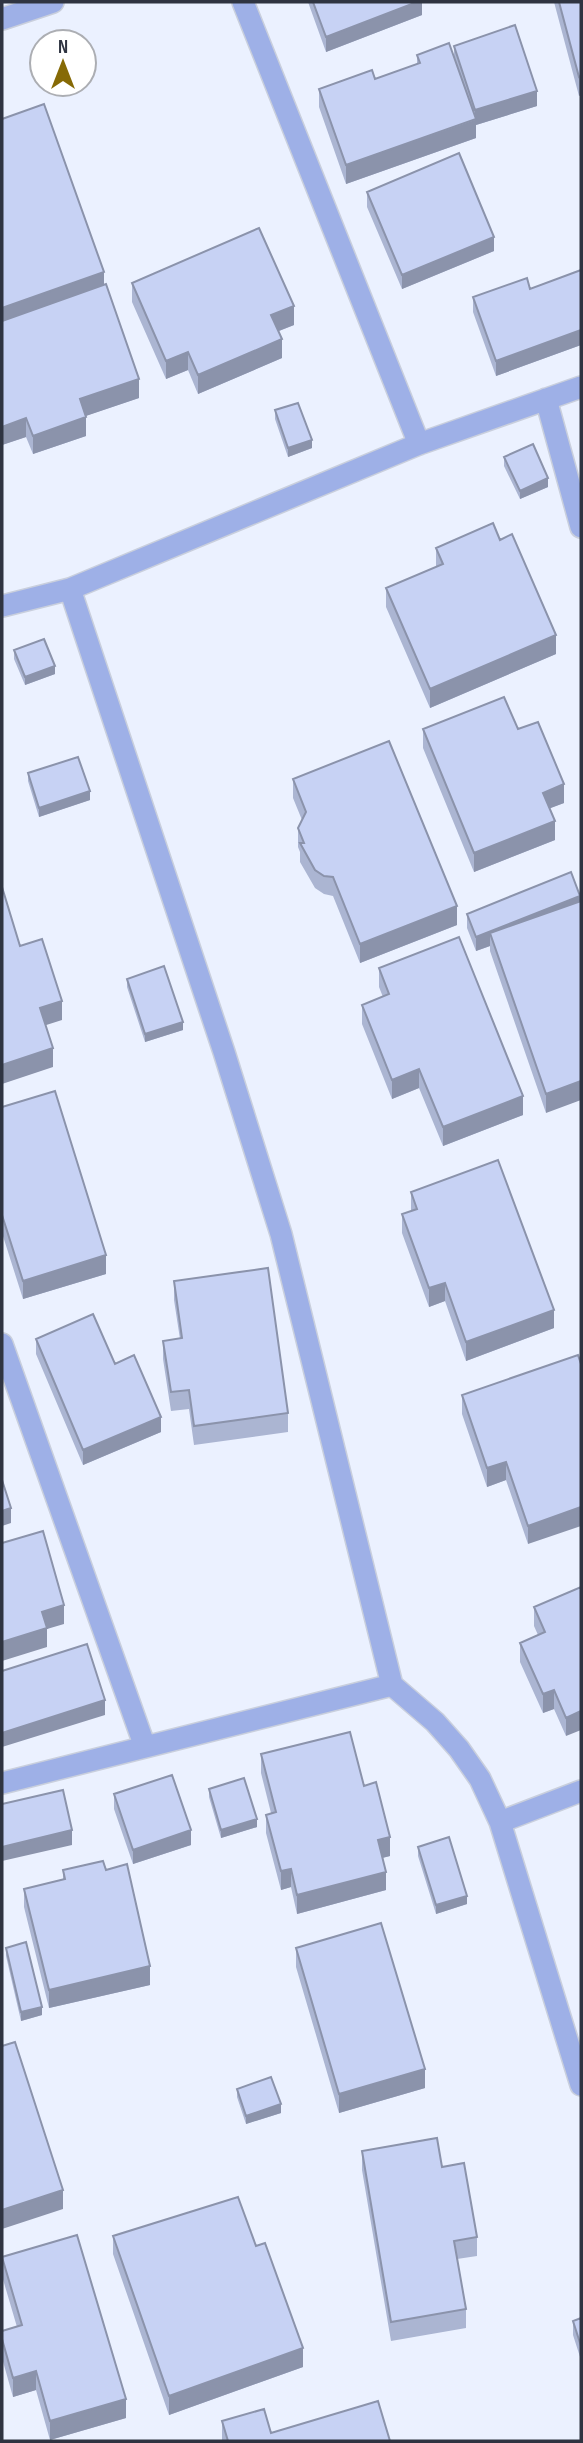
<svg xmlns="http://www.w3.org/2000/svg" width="583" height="2443" font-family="'Sofia Sans Condensed',sans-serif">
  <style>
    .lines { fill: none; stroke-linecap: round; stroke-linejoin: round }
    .minor-casing { stroke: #c9cfdd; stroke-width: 24 }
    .minor { stroke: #9eb0e7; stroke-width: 21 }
    .wall { fill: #abb5d2 }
    .shaded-wall { fill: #8b93ab }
    .building { fill: #c7d2f4; stroke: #8b93ab; stroke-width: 2 }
  </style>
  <rect width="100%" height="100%" fill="#ebf1ff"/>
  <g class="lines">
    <defs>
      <path id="minor" d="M243 2 419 444
        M2 19 53 2
        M546 399 581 527
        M70 589 224 1052 281 1234 392 1685 435 1722 459 1749 480 1779 500 1822 581 2085
        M2 606 70 589 419 444 581 387
        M2 1344 145 1747
        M2 1783 392 1685
        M500 1822 581 1791"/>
    </defs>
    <use href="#minor" class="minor-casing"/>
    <use href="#minor" class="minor"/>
  </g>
  <path class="wall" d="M308 2H422V15L326 52Z
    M554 2H581L579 96Z
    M454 46 537 106 476 125V138L346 184 319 107V89L375 79 417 64V55L454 58Z
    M367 192 494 251 402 289 367 207Z
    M581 270V345L496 376 473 312V297L530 289Z
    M132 283 294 325 279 331 282 358 198 394 188 370 166 379 132 302Z
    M104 285 139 398 85 416 86 436 33 454 26 437 2 445Z
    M275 410 312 448 288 457 275 419Z
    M504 457 548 487 520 499 504 466Z
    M500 540 556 654 430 708 386 607V588L436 567V548Z
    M14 650 55 674 25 685 14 659Z
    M423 729H518L564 803 550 808 555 840 474 872 423 748Z
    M28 773 90 800 39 817 28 781Z
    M293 779 457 925 360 963 333 896 324 894 315 888 300 862V852L298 847V828L302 820 293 798Z
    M571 872 546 1113 490 951V946L476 951 467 928V914Z
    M379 968 523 1115 443 1146 419 1088 392 1099 362 1024V1005L383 997 379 987Z
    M127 979 183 1030 145 1042 127 987Z
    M2 1107 106 1274 23 1299 2 1233Z
    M411 1192 554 1328 466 1361 445 1301 429 1307 402 1233V1214L411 1211Z
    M174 1281 288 1413V1432L194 1445 189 1409 171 1411 163 1359V1341L180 1339 174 1300Z
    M36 1339 115 1364 161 1432 83 1465 36 1354Z
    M581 1364 528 1544 506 1480 487 1487 462 1414V1395Z
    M581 1587 566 1736 554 1709 543 1713 520 1662V1643L538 1635 534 1626V1607Z
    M261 1754 364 1786 390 1856 382 1858 386 1890 297 1914 291 1887 281 1890 266 1833V1815L271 1813 261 1773Z
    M209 1789 257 1827 221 1838 209 1797Z
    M114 1794 191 1845 133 1864 114 1809Z
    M418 1847 467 1904 436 1914 418 1856Z
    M63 1870H106L150 1985 49 2008 24 1907V1889L63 1879Z
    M6 1948 42 2015 21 2021 6 1956Z
    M296 1948 425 2088 339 2113 296 1967Z
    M237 2089 281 2113 246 2124 237 2097Z
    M362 2151 442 2167 477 2237V2256L457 2259 466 2309V2328L391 2341 362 2170Z
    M113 2236 303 2367 169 2415 113 2254Z
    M2 2257 126 2418 50 2440 36 2390 13 2397 2 2358V2331L17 2327 2 2276Z
    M581 2318V2360L573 2335V2321Z
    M222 2421 271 2433 390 2441H222Z"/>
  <path class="shaded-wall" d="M417 2H422V15L326 52V37Z
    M581 76V95L579 96V77Z
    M537 91V106L476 125V138L346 184V165L475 120V110Z
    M494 237V251L402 289V275Z
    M104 272V293L2 329V308Z
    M294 306V325L271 334V315Z
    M581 330V345L496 376V361Z
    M282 339V358L198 394V375Z
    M188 352V370L166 379V361Z
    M139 379V398L80 418V399Z
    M86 417V436L33 454V436Z
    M26 418V437L2 445V427Z
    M312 440V448L288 457V448Z
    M548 478V487L520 499V491Z
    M556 635V654L430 708V689Z
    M55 666V674L25 685V677Z
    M564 784V803L543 811V793Z
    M90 791V800L39 817V808Z
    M555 821V840L474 872V853Z
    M580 896V911L490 933V946L476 951V937Z
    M457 906V925L360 963V944Z
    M62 1001V1020L40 1027V1008Z
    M183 1022V1030L145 1042V1034Z
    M53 1048V1067L2 1084V1065Z
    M419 1069V1088L392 1099V1080Z
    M581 1081V1100L546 1113V1094Z
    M523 1096V1115L443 1146V1127Z
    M106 1255V1274L23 1299V1281Z
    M445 1283V1301L429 1307V1288Z
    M554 1310V1328L466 1361V1342Z
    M161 1417V1432L83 1465V1450Z
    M506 1462V1480L487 1487V1468Z
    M581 1507V1526L528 1544V1526Z
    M11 1508V1523L2 1526V1511Z
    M64 1605V1624L47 1629V1647L2 1661V1642L42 1612Z
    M554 1690V1709L543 1713V1694Z
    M105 1700V1715L2 1747V1733Z
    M581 1711V1730L566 1736V1718Z
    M257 1819V1827L221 1838V1830Z
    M72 1830V1845L2 1861V1847Z
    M191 1830V1845L133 1864V1850Z
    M390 1837V1856L378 1859V1840Z
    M291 1869V1887L281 1890V1871Z
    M386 1872V1890L297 1914V1895Z
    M467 1896V1904L436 1914V1905Z
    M150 1966V1985L49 2008V1990Z
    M42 2007V2015L21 2021V2012Z
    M425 2069V2088L339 2113V2094Z
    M281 2104V2113L246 2124V2116Z
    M63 2190V2209L2 2229V2210Z
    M303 2348V2367L169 2415V2396Z
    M36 2371V2390L13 2397V2378Z
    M126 2399V2418L50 2440V2421Z"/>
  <path class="building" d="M313 2H417L326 37Z
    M559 2H581V76L579 77Z
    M515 25 537 91 475 110 454 46Z
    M449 43 476 119 346 165 319 89 372 70 375 79 420 63 417 55Z
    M44 104 104 272 2 308V119Z
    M459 153 494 237 402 275 367 192Z
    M259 228 294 306 271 315 282 339 198 375 188 352 166 361 132 283Z
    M581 270V330L496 361 473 297 527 278 530 289Z
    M106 284 139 379 80 399 86 417 33 436 26 418 2 427V321Z
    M298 403 312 440 288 448 275 410Z
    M533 444 548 478 520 491 504 457Z
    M493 523 500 540 512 534 556 635 430 689 386 588 443 564 436 548Z
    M44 639 55 666 25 677 14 650Z
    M504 697 518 729 538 722 564 784 543 793 555 821 474 853 423 729Z
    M389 741 457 906 360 944 333 877 324 876 315 870 300 843H304L298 828 306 812 293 779Z
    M78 757 90 791 39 808 28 773Z
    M571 872 580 896 476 937 467 914Z
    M2 887 20 946 42 939 62 1001 40 1008 53 1048 2 1065Z
    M581 901V1081L546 1094 490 933Z
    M459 937 523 1096 443 1127 419 1069 392 1080 362 1005 389 994 379 968Z
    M164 966 183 1022 145 1034 127 979Z
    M55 1091 106 1255 23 1281 2 1215V1107Z
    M498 1160 554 1310 466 1342 445 1283 429 1288 402 1214 417 1209 411 1192Z
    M268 1268 288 1413 194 1426 189 1390 171 1392 163 1341 182 1338 174 1281Z
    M93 1314 115 1364 134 1355 161 1417 83 1450 36 1339Z
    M578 1355 581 1364V1507L528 1526 506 1462 487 1468 462 1395Z
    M2 1480 11 1508 2 1511Z
    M43 1531 64 1605 42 1612 47 1628 2 1642V1543Z
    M581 1587V1711L566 1718 554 1690 543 1694 520 1643 545 1632 534 1607Z
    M87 1644 105 1700 2 1733V1671Z
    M350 1732 364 1786 376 1782 390 1837 378 1840 386 1872 297 1895 291 1869 281 1871 266 1815 276 1812 261 1754Z
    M172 1775 191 1830 133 1850 114 1794Z
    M244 1778 257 1819 221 1830 209 1789Z
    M63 1790 72 1830 2 1847V1804Z
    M449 1837 467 1896 436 1905 418 1847Z
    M103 1861 106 1870 127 1864 150 1966 49 1990 24 1889 65 1879 63 1870Z
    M381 1923 425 2069 339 2094 296 1948Z
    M26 1942 42 2007 21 2012 6 1948Z
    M15 2042 63 2190 2 2210V2046Z
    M271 2077 281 2104 246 2116 237 2089Z
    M437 2138 442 2167 464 2163 477 2237 454 2241 466 2309 391 2322 362 2151Z
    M238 2197 256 2246 265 2243 303 2348 169 2396 113 2236Z
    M77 2235 126 2399 50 2421 36 2371 13 2378 2 2339V2331L22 2325 2 2257Z
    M581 2318V2346L573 2321Z
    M378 2401 390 2441H228L222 2421 264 2409 271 2433Z"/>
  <rect width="583" height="2443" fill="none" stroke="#2f3441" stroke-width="7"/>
  <g transform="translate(63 63)"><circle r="33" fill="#ffffff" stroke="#acaeb3" stroke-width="2"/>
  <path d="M0-5L12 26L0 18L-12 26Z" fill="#866a06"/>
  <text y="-10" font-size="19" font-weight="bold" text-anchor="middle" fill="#2f3441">N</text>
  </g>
</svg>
